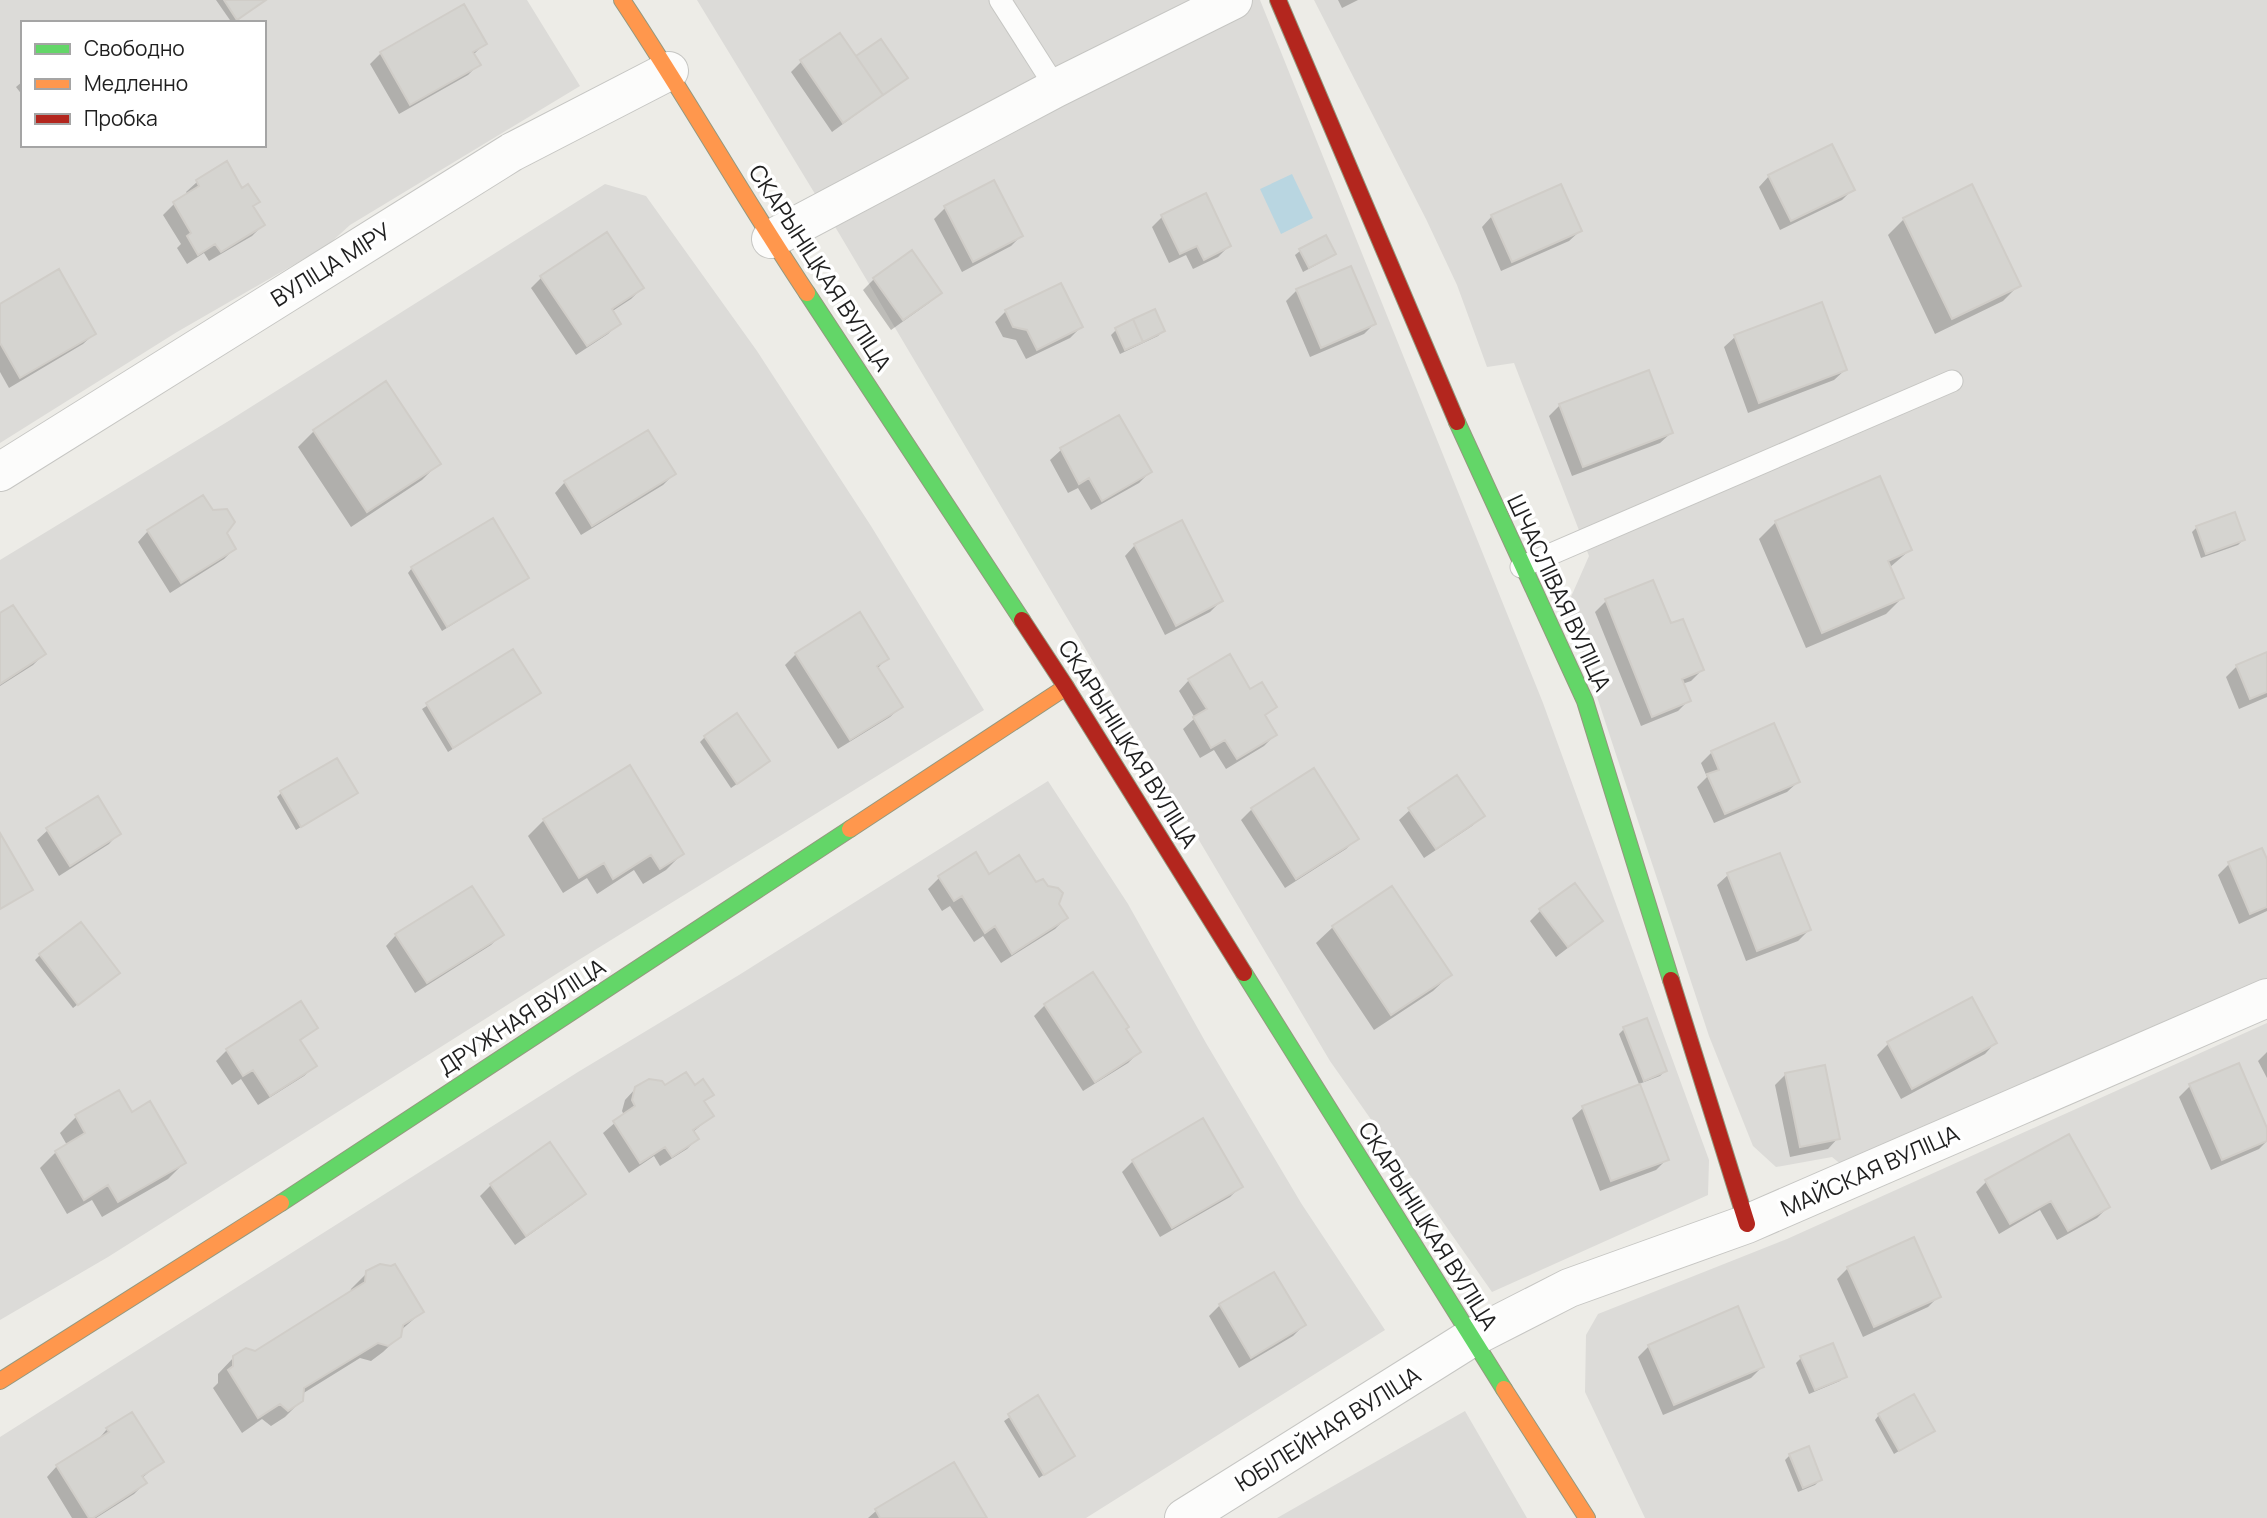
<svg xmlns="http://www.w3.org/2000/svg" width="2267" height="1518" font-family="Manrope,sans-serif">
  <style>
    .residential { fill: #dcdbd8; fill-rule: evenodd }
    .water { fill: #b9d6e1 }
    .shadow { fill: #0003 }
    .building { fill: #d5d4d0; stroke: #d0cdc8; stroke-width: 2 }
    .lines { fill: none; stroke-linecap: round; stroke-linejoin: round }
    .lane-casing { stroke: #c6c6c3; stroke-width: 23 }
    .street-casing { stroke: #c6c6c3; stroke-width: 40 }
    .fast-casing { stroke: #94987e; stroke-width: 18 }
    .slow-casing { stroke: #94987e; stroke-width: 18 }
    .jam-casing { stroke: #94987e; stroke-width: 18 }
    .lane { stroke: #fcfcfb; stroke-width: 21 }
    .street { stroke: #fcfcfb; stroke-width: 38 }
    .fast { stroke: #63d668; stroke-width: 16 }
    .slow { stroke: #ff974d; stroke-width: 16 }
    .jam { stroke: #b3261e; stroke-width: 16 }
    .labels { text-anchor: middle; stroke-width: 7; stroke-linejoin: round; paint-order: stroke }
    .street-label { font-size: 23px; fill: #1f1f1f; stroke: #fff }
  </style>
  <rect width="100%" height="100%" fill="#edece7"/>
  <path class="residential" d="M0 0H527L580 86 350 225 328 245 177 332 0 443ZM23 23H264V145H23Z
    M697 0H1260L1543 703 1709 1160 1708 1195 1492 1292 1330 1061 840 235Z
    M1314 0H2267V984L1848 1170 1832 1157 1776 1167 1753 1146 1709 1036 1567 606 1589 556 1514 363 1487 367 1457 285 1426 219Z
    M605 184 646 196 757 351 871 526 984 710 577 961 108 1257 0 1320V560L227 422Z
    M1048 781 1128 904 1206 1043 1301 1203 1385 1330 1086 1518H0V1437L578 1072 739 975Z
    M2267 1023V1518H1645L1585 1392 1586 1335 1598 1314 1787 1239Z
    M1465 1411 1527 1518H1277Z"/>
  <path class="water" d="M1292 174 1313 218 1281 234 1260 189Z"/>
  <path class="shadow" d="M216 0H266L232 23Z
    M1338 0H1358L1342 8Z
    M881 41 906 78 832 132 791 72 802 61 855 58Z
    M485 43 473 55 479 64 468 75 399 114 370 64 381 53Z
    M23 81V96L16 87Z
    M226 164 242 190 257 202 252 207 263 225 252 236 209 261 204 253 187 264 177 248 181 244 163 215 174 204 188 195 186 192 197 182Z
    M1769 176 1853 189 1842 200 1780 230 1759 187Z
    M945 208 1021 236 1011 246 962 272 934 219Z
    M1492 216 1580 231 1569 241 1501 271 1482 227Z
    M1162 217 1229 246 1218 257 1193 269 1186 255 1169 263 1152 227Z
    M1904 219 2019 285 2003 301 1935 334 1888 235Z
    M1325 237 1334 253 1329 258 1303 272 1295 255 1300 251Z
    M542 277 642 288 631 299 611 312 619 323 608 334 576 355 531 288Z
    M874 279 940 293 929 303 891 330 863 290Z
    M1297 290 1374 324 1364 334 1310 357 1286 301Z
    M1821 304 1845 370 1834 380 1748 413 1724 347 1735 337Z
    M0 306 94 334 83 344 9 388 0 372Z
    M1006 311 1081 327 1070 338 1026 359 1016 340 1003 337 995 322Z
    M1154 311 1163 331 1158 336 1120 354 1111 335 1116 330Z
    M1560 405 1671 433 1660 443 1572 476 1549 416Z
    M1119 417 1150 472 1139 483 1091 510 1078 488 1068 493 1050 460 1061 450Z
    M314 431 438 464 422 480 351 527 298 447Z
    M674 474 663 485 581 535 555 493 565 482Z
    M1776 522 1910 550 1889 568 1902 598 1886 614 1806 648 1759 539Z
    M2197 527 2243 540 2238 545 2201 558 2192 532Z
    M148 531 225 533 234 549 224 559 170 593 138 542Z
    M1135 545 1221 601 1210 612 1165 635 1125 556Z
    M412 568 527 578 442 631 408 573Z
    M1652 582 1670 626 1702 670 1691 681 1682 684 1689 700 1678 711 1641 726 1595 612 1606 601Z
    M0 615 44 654 33 665 0 686Z
    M513 651 534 697 448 752 422 709Z
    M796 654 887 658 877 669 901 707 890 717 838 749 785 665Z
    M2267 654V697L2239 709 2226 677 2237 666Z
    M1189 680 1250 691 1275 707 1264 717 1275 735 1264 746 1226 769 1214 750 1200 758 1183 729 1195 718 1179 691Z
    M705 737 763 766 731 788 700 742Z
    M1712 752 1798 782 1787 792 1714 823 1697 787 1707 777 1701 763Z
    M281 793H356L296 830 277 797Z
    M1252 809 1357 838 1346 849 1285 888 1241 820Z
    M1410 810 1482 816 1472 826 1424 858 1399 820Z
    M544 820 682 854 666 870 643 884 634 870 597 894 587 878 563 893 528 836Z
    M48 830 119 833 109 844 59 876 37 840Z
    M975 855 989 876 1035 885 1057 904 1066 918 1055 929 1001 963 983 936 974 942 950 906 942 911 928 889 939 878Z
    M2267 863V911L2239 924 2218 875 2229 864Z
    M1728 875 1809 930 1798 941 1746 961 1717 885Z
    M1575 886 1601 921 1590 931 1556 957 1530 921 1540 911Z
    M1392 888 1450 975 1433 991 1374 1030 1316 943 1333 927Z
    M396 935H501L491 945 415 993 386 946Z
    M40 955 113 977 73 1008 35 960Z
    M1972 999 1995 1043 1985 1054 1901 1099 1877 1055 1888 1044Z
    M1045 1005 1124 1030 1139 1052 1128 1063 1083 1091 1034 1016Z
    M316 1027 299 1042 315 1066 304 1076 258 1105 241 1079 232 1085 216 1061 227 1050Z
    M1624 1029 1665 1071 1660 1076 1639 1084 1619 1034Z
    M2267 1052V1078L2258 1061Z
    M1786 1074 1838 1138 1828 1149 1790 1157 1775 1085Z
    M2190 1086 2267 1133V1141L2259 1149 2211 1170 2179 1097Z
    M636 1088H694L711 1095 703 1103 712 1116 693 1132 697 1139 687 1149 660 1166 654 1156 629 1173 603 1133 624 1115 622 1111 625 1100Z
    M1583 1108 1667 1159 1656 1170 1600 1191 1572 1118Z
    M131 1114 184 1163 168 1179 102 1217 92 1200 67 1214 40 1168 56 1152 67 1145 60 1133 76 1117Z
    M1133 1161 1241 1186 1230 1197 1160 1237 1122 1172Z
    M1987 1181 2108 1207 2097 1218 2057 1240 2040 1210 1999 1234 1976 1192Z
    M491 1185 584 1193 573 1204 515 1245 480 1196Z
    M1848 1268 1939 1296 1928 1307 1863 1337 1837 1279Z
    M367 1273 422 1312 400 1331V1336L383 1352 371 1361 360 1358 302 1394V1400L285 1417 271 1426 262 1419 242 1433 213 1388 218 1383V1374L234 1357 255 1353 350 1294 351 1289Z
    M1273 1274 1304 1325 1293 1336 1239 1368 1209 1316 1220 1305Z
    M1649 1346 1762 1367 1751 1378 1663 1415 1638 1357Z
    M1801 1358 1845 1376 1840 1381 1809 1394 1796 1363Z
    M1038 1398 1073 1455 1039 1478 1004 1421Z
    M1879 1415 1933 1430 1894 1454 1875 1420Z
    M107 1429 162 1461 142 1478 145 1483 134 1494 96 1518H72L47 1477 57 1466 97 1441Z
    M1790 1455 1820 1480 1815 1485 1798 1492 1785 1460Z
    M953 1464 985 1518H868L876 1511Z"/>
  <path class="building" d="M224 0H266L237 20Z
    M464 4 487 44 473 52 481 65 410 105 380 52Z
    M840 33 883 95 843 123 800 60Z
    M881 39 908 78 883 95 856 56Z
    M1832 144 1855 190 1791 221 1768 175Z
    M227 161 242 188 248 184 260 202 253 206 265 225 221 252 215 244 198 255 187 236 191 233 173 202 199 186 196 180Z
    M994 180 1023 236 973 262 944 206Z
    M1561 184 1582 231 1512 262 1491 215Z
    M1972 184 2021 286 1952 319 1903 218Z
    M1206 193 1231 246 1204 260 1197 246 1180 254 1161 215Z
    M607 232 644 288 612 309 621 324 587 346 540 276Z
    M1326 235 1336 254 1309 268 1299 249Z
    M912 250 942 293 903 320 873 278Z
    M1351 266 1376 324 1321 348 1296 289Z
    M59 269 96 334 20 378 0 343V304Z
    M1061 283 1083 327 1037 350 1027 330 1013 327 1005 310Z
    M1822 302 1847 370 1759 403 1734 335Z
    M1155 309 1165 331 1143 342 1133 319Z
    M1133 319 1143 342 1125 350 1115 328Z
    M1649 370 1673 433 1583 467 1559 404Z
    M386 381 441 464 367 512 313 430Z
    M1119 415 1152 472 1102 501 1089 478 1079 484 1060 448Z
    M648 430 676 474 592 526 564 481Z
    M1880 476 1912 550 1888 561 1904 598 1822 633 1775 521Z
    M203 495 213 510 227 509 235 522 227 533 236 549 181 583 147 530Z
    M2235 512 2245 540 2206 554 2196 526Z
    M493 518 529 578 447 627 411 567Z
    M1182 520 1223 601 1176 626 1134 544Z
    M1653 580 1671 623 1683 619 1704 670 1682 679 1691 701 1652 717 1605 599Z
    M13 605 46 654 0 684V613Z
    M860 612 889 659 877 666 903 707 850 740 795 653Z
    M513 649 541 693 453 748 426 703Z
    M2267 652V692L2250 699 2236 665Z
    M1230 654 1250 689 1262 682 1277 707 1265 715 1277 735 1237 759 1225 740 1211 748 1193 717 1207 709 1188 679Z
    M737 713 770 761 737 784 704 736Z
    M1774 723 1800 782 1725 814 1707 774 1719 770 1711 751Z
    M337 758 358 793 301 827 280 791Z
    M630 765 684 854 660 869 651 855 613 879 604 863 579 878 543 819Z
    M1314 768 1359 839 1296 879 1251 808Z
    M1457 775 1485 816 1436 849 1408 808Z
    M98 796 121 834 70 866 46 828Z
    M0 833 33 890 0 909Z
    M2262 848 2267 859V907L2250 914 2228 862Z
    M976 852 989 874 1019 855 1036 882 1043 879 1048 886 1058 888 1063 893 1059 904 1068 918 1012 954 995 926 985 933 962 896 954 901 938 876Z
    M1780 853 1811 930 1757 951 1727 873Z
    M1575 883 1603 921 1568 947 1539 909Z
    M472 886 504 935 427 983 395 934Z
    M1392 886 1452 975 1391 1015 1332 926Z
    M81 922 120 973 78 1005 39 954Z
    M1093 972 1129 1027 1126 1029 1141 1052 1095 1082 1044 1004Z
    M1972 997 1997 1043 1912 1089 1887 1042Z
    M301 1001 318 1028 300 1040 317 1066 270 1096 253 1070 243 1076 226 1049Z
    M1647 1018 1667 1071 1644 1081 1623 1027Z
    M2239 1063 2267 1128V1141L2222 1160 2189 1084Z
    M1825 1065 1840 1139 1800 1147 1785 1073Z
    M686 1072 695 1085 703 1079 714 1095 704 1101 714 1116 693 1130 699 1139 672 1157 665 1147 640 1163 613 1121 635 1106 632 1100 635 1087 649 1079 662 1081 665 1085Z
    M1640 1084 1669 1160 1611 1181 1582 1106Z
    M119 1090 132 1112 150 1101 186 1163 118 1202 108 1185 84 1200 55 1151 85 1133 75 1115Z
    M1203 1118 1243 1187 1172 1228 1132 1160Z
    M2069 1134 2110 1207 2068 1231 2051 1201 2010 1224 1985 1180Z
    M550 1142 586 1194 526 1236 490 1184Z
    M1914 1237 1941 1297 1874 1327 1847 1267Z
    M380 1264 391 1266 395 1264 424 1312 403 1325 401 1337 388 1346 378 1343 304 1388 303 1401 288 1411 280 1404 258 1418 228 1370 233 1366V1356L246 1348 255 1351 365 1282 366 1271Z
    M1274 1272 1306 1325 1251 1358 1219 1304Z
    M1738 1306 1764 1367 1674 1405 1648 1345Z
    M1833 1343 1847 1377 1815 1390 1800 1356Z
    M1914 1394 1935 1431 1899 1451 1878 1414Z
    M1038 1395 1075 1456 1044 1475 1008 1414Z
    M132 1412 164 1462 142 1476 147 1483 93 1518H89L56 1465 109 1432 106 1428Z
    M1809 1446 1822 1480 1803 1488 1789 1454Z
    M954 1462 987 1518H880L875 1509Z"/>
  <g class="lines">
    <defs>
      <path id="lane" d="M1000 0 1056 88
        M1521 567 1952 381"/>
      <path id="street" d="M771 239 1056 88 1233 0
        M0 472 512 152 669 71
        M1184 1518 1471 1338 1569 1288 1747 1224 2267 998"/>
      <path id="fast" d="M807 293 1022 620
        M1457 422 1585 701 1671 980
        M1244 973 1504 1389
        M281 1203 850 829"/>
      <path id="slow" d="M622 0C686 96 743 197 807 293
        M850 829 1066 687
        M0 1381 281 1203
        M1504 1389 1587 1518"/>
      <path id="jam" d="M1278 0 1457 422
        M1022 620 1066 687 1244 973
        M1671 980 1747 1224"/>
    </defs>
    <use href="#lane" class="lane-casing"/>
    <use href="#street" class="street-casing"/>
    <use href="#fast" class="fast-casing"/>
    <use href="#slow" class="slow-casing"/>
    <use href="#jam" class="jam-casing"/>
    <use href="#lane" class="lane"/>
    <use href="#street" class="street"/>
    <use href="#fast" class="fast"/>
    <use href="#slow" class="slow"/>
    <use href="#jam" class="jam"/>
  </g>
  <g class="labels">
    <g class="street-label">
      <text transform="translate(331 265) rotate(-32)" y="8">ВУЛІЦА МІРУ</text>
      <text transform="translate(820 268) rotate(57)" y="8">СКАРЫНІЦКАЯ ВУЛІЦА</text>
      <text transform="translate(1559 593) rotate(65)" y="8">ШЧАСЛІВАЯ ВУЛІЦА</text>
      <text transform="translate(1128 744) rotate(58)" y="8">СКАРЫНІЦКАЯ ВУЛІЦА</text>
      <text transform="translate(522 1017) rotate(-33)" y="8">ДРУЖНАЯ ВУЛІЦА</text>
      <text transform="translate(1870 1171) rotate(-24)" y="8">МАЙСКАЯ ВУЛІЦА</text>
      <text transform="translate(1428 1226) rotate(58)" y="8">СКАРЫНІЦКАЯ ВУЛІЦА</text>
      <text transform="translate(1328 1429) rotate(-32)" y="8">ЮБІЛЕЙНАЯ ВУЛІЦА</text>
    </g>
  </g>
  <rect x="21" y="21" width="245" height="126" fill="#ffffff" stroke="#a5a5a5" stroke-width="2"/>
  <rect x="35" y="44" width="35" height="10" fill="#63d668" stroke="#a5a5a5" stroke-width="2"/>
  <text x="84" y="56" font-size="21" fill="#1f1f1f">Свободно</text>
  <rect x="35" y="79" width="35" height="10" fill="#ff974d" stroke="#a5a5a5" stroke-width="2"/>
  <text x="84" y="91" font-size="21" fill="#1f1f1f">Медленно</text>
  <rect x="35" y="114" width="35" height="10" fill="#b3261e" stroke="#a5a5a5" stroke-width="2"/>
  <text x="84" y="126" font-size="21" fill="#1f1f1f">Пробка</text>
</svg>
